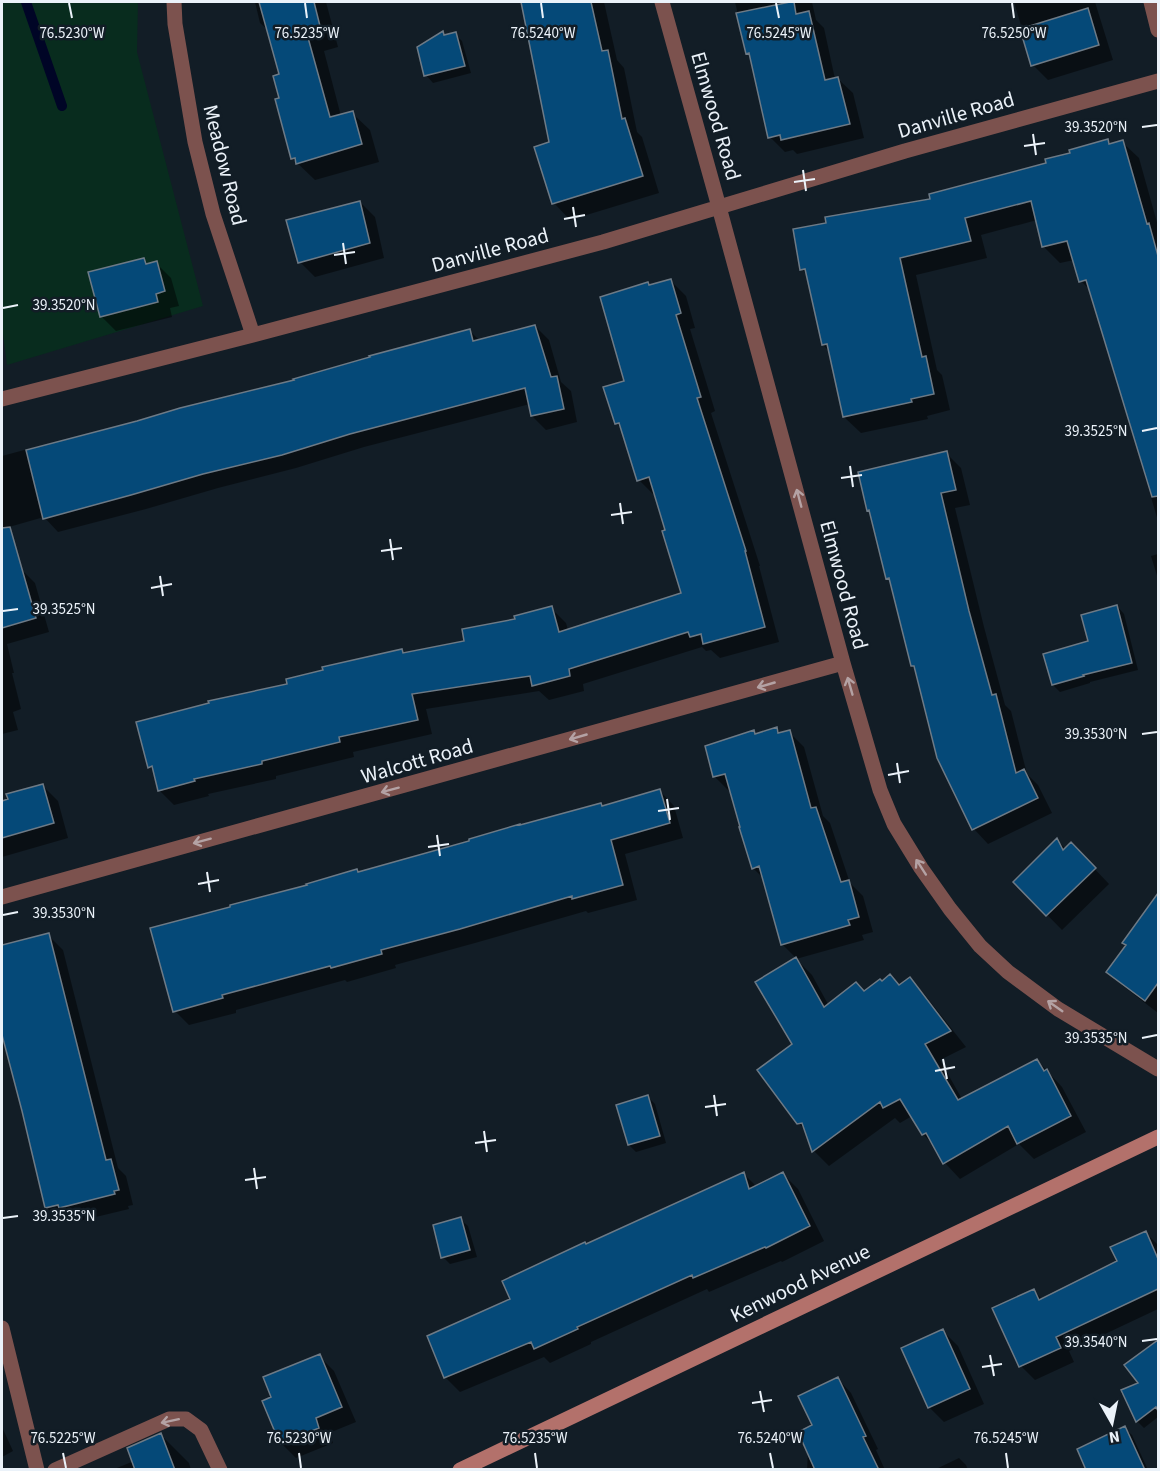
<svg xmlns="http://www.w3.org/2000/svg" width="1160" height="1471" font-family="'Source Sans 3',sans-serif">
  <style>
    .green { fill: #082c1e }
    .shadow { fill: #0007 }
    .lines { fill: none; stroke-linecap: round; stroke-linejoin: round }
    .stream { stroke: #000526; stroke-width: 10 }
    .building { fill: #054978; stroke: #6d7a86; stroke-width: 1.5 }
    .lane { stroke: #7c524e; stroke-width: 15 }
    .street { stroke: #7c524e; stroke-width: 15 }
    .secondary { stroke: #b3716b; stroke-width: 15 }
    .oneway { stroke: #b4a2a4 }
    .ticks { fill: none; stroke: #ebf2f9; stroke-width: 2 }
    .labels { text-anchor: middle; stroke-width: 5; stroke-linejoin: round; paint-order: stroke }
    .street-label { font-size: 21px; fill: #ebf2f9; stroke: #121d26 }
    .ticks-label { font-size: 15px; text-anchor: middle; fill: #ebf2f9; stroke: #121d26; stroke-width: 5; stroke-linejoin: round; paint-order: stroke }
  </style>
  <rect width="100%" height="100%" fill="#121d26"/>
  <path class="green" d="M2 2H138L137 52 203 306 7 365 2 326Z"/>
  <path class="shadow" d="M255 2H326L338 47 324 51 341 116 352 113 370 130 379 162 315 180 292 158 281 75 269 31 260 23Z
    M521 2H604L617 60 624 68 637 132 642 137 659 193 570 220 554 203 551 143Z
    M735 2H812L816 20 824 28 835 79H838L853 93 864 138 797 154 793 150 785 152 770 137 751 57 747 53Z
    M1014 2H1095L1113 60 1048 80 1033 65Z
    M443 33 447 36 455 34 462 41 471 73 433 83 426 75Z
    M1107 140 1112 145 1122 142 1139 158 1158 226V521L1144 473 1146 472 1092 292 1081 281 1074 260 1060 263 1044 247 1037 220 981 235 987 258 916 275 937 370 942 375 950 410 927 416 928 419 861 433 844 417 830 352 823 345 807 275 802 269 932 200 1048 164Z
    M360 202 375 217 384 258 315 277 300 262Z
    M144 259 149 265 156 263 171 278 179 306 170 308 172 317 116 331 101 316Z
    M671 281 686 296 695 328 690 329 715 411 711 413 760 566H759L779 642 720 658 711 650 706 651 702 647 583 684 584 691 549 700 539 691 426 709 432 734 353 752 354 757 276 776V779L208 794 209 796 174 805 159 790 155 772 150 767 289 685 402 651 405 654 466 642 551 608 566 623 568 630 683 594 667 531 656 494 654 495 639 480 622 429 616 423 650 287Z
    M535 326 549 340 561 382 571 391 577 422 546 430 532 416 530 404 364 447 296 468 218 488 146 509 58 532 44 517 2 529V456L39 446 41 448 296 381 470 331 480 341Z
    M946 453 961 468 970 505 955 508 984 627 1005 705 1011 711 1027 774 1038 785 1052 813 988 844 974 829 939 757 917 671 912 666 891 582 888 578 872 513 868 510Z
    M1158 554V579L1151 556Z
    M21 569 35 583 49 632 7 644 14 673H12L21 709 13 712 18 730 2 734V574Z
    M1117 606 1124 614 1138 670 1090 682V683L1060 692 1053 685 1090 642Z
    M776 729 781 734 789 732 804 747 823 816 830 823 850 883 863 896 873 932 862 935 864 940 796 959 812 975 829 1006 856 984 865 993 880 981 882 983 890 976 901 986 910 979 925 995 966 1047 940 1060 962 1099 1037 1060 1062 1087 1086 1132 1034 1159 1019 1144 960 1179 945 1163 935 1147 923 1134 912 1116 900 1123 895 1118 829 1166 814 1151 807 1131 798 1123 759 1070 794 1044 757 983 797 959 782 944 763 878 753 868 741 828H742L732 790 729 791 714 776 707 747 754 731 757 735Z
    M43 786 58 801 68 838 2 857V802Z
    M660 791 674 806 683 838 625 854 637 900 588 913 586 911 475 943 395 965 396 968 347 982 345 980 236 1010V1013L189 1025 175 1011 359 873 601 805 603 807Z
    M1057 840 1066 849 1071 844 1109 884 1062 930 1015 882Z
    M1158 896V1013L1123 986 1108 972 1127 946 1124 942Z
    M48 935 63 950 118 1168 126 1176 133 1205 128 1206 129 1209 75 1222 73 1220 61 1222 46 1207 2 1029V947Z
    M648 1097 655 1104 666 1143 636 1152 629 1145Z
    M744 1174 757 1187 783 1174 798 1189 824 1241 782 1262 781 1261 709 1292 707 1289 591 1342V1344L550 1363 544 1357 460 1392 445 1377 512 1300 587 1246Z
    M460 1219 468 1226 477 1257 450 1264 443 1257Z
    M1146 1233 1158 1245V1309L1069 1351 1074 1362 1035 1380 1021 1366 1034 1291 1043 1300 1119 1262Z
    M943 1331 958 1346 984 1404 944 1422 929 1407Z
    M1158 1342V1417L1144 1428 1137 1421 1140 1383 1126 1365Z
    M319 1356 334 1371 356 1422 329 1433 333 1443 296 1458 281 1443 273 1398Z
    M838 1379 851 1393 878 1449 876 1450 885 1470H807L808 1451 814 1426Z
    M2 1427 13 1451 2 1457Z
    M1124 1428 1132 1435 1148 1470H1088Z
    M161 1435 189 1463 191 1470H112L134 1461Z
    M959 1458 966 1465 968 1470H934Z"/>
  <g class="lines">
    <path class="stream" d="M26 2 62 106"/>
  </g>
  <path class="building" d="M259 2H314L321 30 307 34 330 117 353 111 362 144 296 164 295 158 291 159 275 99 279 98 273 76 279 74Z
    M521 2H591L602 51 608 50 622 119 625 118 643 176 552 204 534 147 549 142Z
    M790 2H794L796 14 809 11 825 80 838 77 850 124 781 140 780 135 768 138 749 53 746 54 736 13Z
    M1088 8 1099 45 1031 66 1020 29Z
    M443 31 444 35 456 32 465 66 424 76 417 47Z
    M1108 139 1109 144 1123 140 1147 224 1149 223 1158 256V496L1152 497 1086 280 1079 282 1067 241 1042 247 1031 201 965 218 971 241 900 258 922 357 926 356 934 394 911 399 912 402 843 417 827 344 822 345 805 269 800 270 793 229 826 223 825 217 930 199 929 194 1046 163 1045 159 1070 153 1069 150Z
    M360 201 370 243 298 263 286 220Z
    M144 258 146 264 157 261 165 291 156 294 158 302 100 317 88 272Z
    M671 279 681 313 676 315 701 397 697 398 746 551H745L765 627 703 644 701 634 690 637 688 632 569 669 570 676 532 686 530 676 412 694 418 720 339 737 340 742 262 761V764L194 779 195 781 158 791 152 766 148 768 136 722 209 703 208 701 287 684 286 679 323 670 322 667 402 649 403 653 464 641 462 629 515 619 514 616 552 606 559 632 681 593 662 531 665 530 649 477 637 481 619 423 615 424 603 387 624 381 600 297 648 282 649 285Z
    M535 325 551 377 557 376 564 409 531 416 525 388 350 434 282 455 203 474 131 495 43 519 26 450 137 421 180 408 294 380 293 379 370 357 369 356 470 329 473 341Z
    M947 451 956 490 941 493 969 611 992 695 996 694 1016 773 1024 769 1038 798 972 830 937 758 914 666H911L889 578 886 579 869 510 867 511 858 472Z
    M10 527 36 618 2 628V528Z
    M1117 605 1132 663 1083 675 1084 676 1052 685 1043 654 1088 641 1081 615Z
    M777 727 778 733 790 730 811 808 816 807 841 882 849 880 859 917 848 920 850 925 781 945 759 866 752 869 739 827H740L725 774 713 777 705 746 754 730 755 734Z
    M43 784 54 823 2 838V801L8 799 6 794Z
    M660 789 670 823 611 840 623 885 572 899V896L460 929 381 950 382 954 331 968 330 966 222 995 223 998 173 1012 150 928 230 907V905L307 885 306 884 357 869 358 872 469 841V839L520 824V825L601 803 602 806Z
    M1057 838 1063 850 1071 842 1096 868 1046 916 1013 882Z
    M1158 893V983L1145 1001 1106 972 1126 945 1122 943Z
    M49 933 106 1160 111 1159 119 1190 114 1191 115 1194 59 1208 58 1205 45 1208 22 1111 2 1035V945Z
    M796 957 824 1007 856 982 864 991 880 979 882 981 890 974 899 985 910 977 951 1031 925 1044 958 1100 1037 1059 1044 1071 1047 1069 1071 1116 1017 1144 1008 1126 943 1164 926 1133 922 1135 900 1099 883 1108 880 1102 812 1152 802 1123 797 1124 757 1070 792 1044 755 982Z
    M648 1095 660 1136 628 1145 616 1105Z
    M744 1172 749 1189 783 1172 810 1226 766 1248 765 1247 693 1278 692 1275 577 1327 578 1329 534 1349 531 1342 444 1378 427 1336 510 1299 502 1281 585 1242 586 1244Z
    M461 1217 470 1250 441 1258 433 1225Z
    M1146 1231 1158 1259V1289L1056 1337 1061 1348 1019 1367 992 1308 1034 1289 1039 1300 1117 1261 1110 1247Z
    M943 1329 970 1389 928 1408 901 1348Z
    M1158 1340V1411L1156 1407 1136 1422 1121 1390 1138 1383 1124 1365Z
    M320 1354 342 1407 316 1418 319 1428 280 1444 262 1401 271 1397 263 1377Z
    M838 1377 866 1436 863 1437 879 1470H815L798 1432 812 1425 798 1396Z
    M1125 1426 1145 1470H1086L1077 1449Z
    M161 1433 175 1470H135L127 1448Z"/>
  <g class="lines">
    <path class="lane" d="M55 1470 169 1419H186L201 1430 220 1470"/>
    <path class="street" d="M174 2 175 24 195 142 213 214 253 335
      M662 2 719 207 843 663 880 790 894 824 921 868 950 909 980 946 1008 972 1058 1009 1158 1069
      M1151 2 1158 30
      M2 399 253 335 603 242 905 151 1158 81
      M2 897 843 663
      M2 1328 37 1470"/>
    <path class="secondary" d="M460 1470 1158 1137"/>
  </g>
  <defs><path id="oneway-shaft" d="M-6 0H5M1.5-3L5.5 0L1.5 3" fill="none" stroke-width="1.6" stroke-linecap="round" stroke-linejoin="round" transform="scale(1.5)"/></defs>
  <g class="oneway">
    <use href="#oneway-shaft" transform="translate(799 498) rotate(-105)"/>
    <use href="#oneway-shaft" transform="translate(766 685) rotate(164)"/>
    <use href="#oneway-shaft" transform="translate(850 686) rotate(-106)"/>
    <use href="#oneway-shaft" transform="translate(578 737) rotate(164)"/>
    <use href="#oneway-shaft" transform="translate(390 790) rotate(165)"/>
    <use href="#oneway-shaft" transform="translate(202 841) rotate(165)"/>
    <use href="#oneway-shaft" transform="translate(921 867) rotate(-123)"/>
    <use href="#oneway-shaft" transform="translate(1055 1006) rotate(-145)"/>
    <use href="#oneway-shaft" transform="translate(170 1421) rotate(168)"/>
  </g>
  <path class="ticks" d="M69 3 72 18M305 3 307 18M541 3 543 18M776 3 779 18M1012 3 1014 18M1142 127 1157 125M1033 134 1036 155M1024 146 1045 143M803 170 806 191M794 182 815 179M573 207 576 227M564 219 585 215M343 243 346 264M334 255 355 252M3 308 18 305M1142 431 1157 428M850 466 853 487M841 478 862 475M620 503 623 524M611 515 632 512M390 539 393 560M381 551 402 548M160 576 163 596M151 588 172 584M3 611 18 609M1142 734 1157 732M897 763 900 783M888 775 909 771M667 799 670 820M658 811 679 808M437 835 440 856M428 847 449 844M207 872 210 892M198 884 219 880M3 915 18 912M1142 1038 1157 1035M943 1059 947 1079M935 1071 955 1067M714 1095 717 1116M705 1107 726 1104M484 1131 487 1152M475 1143 496 1140M254 1168 257 1189M245 1180 266 1177M3 1218 18 1216M1142 1341 1157 1339M990 1355 994 1376M982 1367 1002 1364M760 1391 764 1412M752 1403 772 1400M63 1453 66 1468M299 1453 301 1468M535 1453 537 1468M770 1453 773 1468M1006 1453 1008 1468"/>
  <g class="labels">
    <g class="street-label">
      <text transform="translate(956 115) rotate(-16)" y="7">Danville Road</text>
      <text transform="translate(716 116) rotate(74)" y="7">Elmwood Road</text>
      <text transform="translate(225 165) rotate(76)" y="7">Meadow Road</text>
      <text transform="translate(490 250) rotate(-15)" y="7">Danville Road</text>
      <text transform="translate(844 585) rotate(75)" y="7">Elmwood Road</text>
      <text transform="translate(417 761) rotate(-16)" y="7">Walcott Road</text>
      <text transform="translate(800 1283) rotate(-26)" y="7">Kenwood Avenue</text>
    </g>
  </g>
  <g class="ticks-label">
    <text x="72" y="38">76.5230°W</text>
    <text x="307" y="38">76.5235°W</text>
    <text x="543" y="38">76.5240°W</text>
    <text x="779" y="38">76.5245°W</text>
    <text x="1014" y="38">76.5250°W</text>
    <text x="1096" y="132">39.3520°N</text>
    <text x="64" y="310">39.3520°N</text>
    <text x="1096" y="436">39.3525°N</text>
    <text x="64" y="614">39.3525°N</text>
    <text x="1096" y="739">39.3530°N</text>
    <text x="64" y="918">39.3530°N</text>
    <text x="1096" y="1043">39.3535°N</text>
    <text x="64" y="1221">39.3535°N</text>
    <text x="1096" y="1347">39.3540°N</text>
    <text x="63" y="1443">76.5225°W</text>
    <text x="299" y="1443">76.5230°W</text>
    <text x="535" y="1443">76.5235°W</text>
    <text x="770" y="1443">76.5240°W</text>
    <text x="1006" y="1443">76.5245°W</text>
  </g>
  <rect width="1160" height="1471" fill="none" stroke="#ebf2f9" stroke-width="6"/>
  <g transform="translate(1112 1423) rotate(171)" stroke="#121d26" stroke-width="4.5" paint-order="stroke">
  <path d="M0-4.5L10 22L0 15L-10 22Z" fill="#ebf2f9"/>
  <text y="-9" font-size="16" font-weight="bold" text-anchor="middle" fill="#ebf2f9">N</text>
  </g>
</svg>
